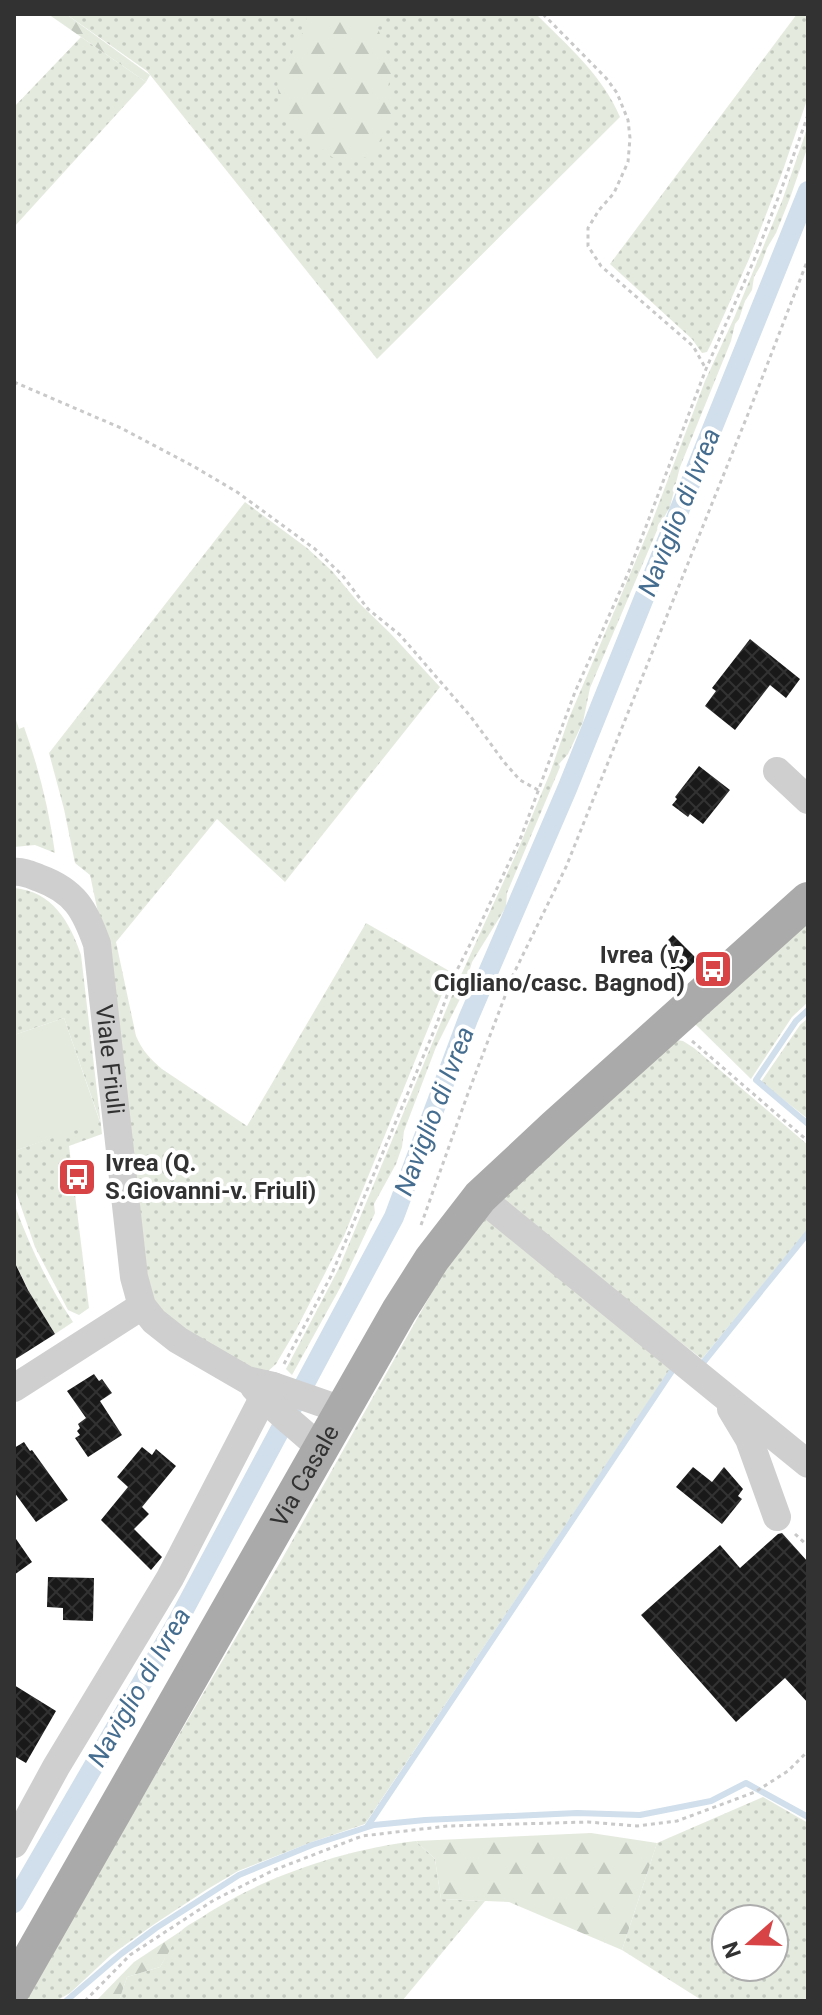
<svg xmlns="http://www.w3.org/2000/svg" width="822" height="2015" font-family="Roboto,sans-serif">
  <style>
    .grass { fill: url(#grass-dots); fill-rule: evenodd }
    .forest { fill: url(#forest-firs) }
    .pitch { fill: #e4eade }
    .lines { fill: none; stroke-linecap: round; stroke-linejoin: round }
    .stream { stroke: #d0dfeb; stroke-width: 6 }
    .canal { stroke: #d0dfeb; stroke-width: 20 }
    .building { fill: url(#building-cross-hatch) }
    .path { stroke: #c9c9c9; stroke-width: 3; stroke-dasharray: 4 4; stroke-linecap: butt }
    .minor { stroke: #cfcfcf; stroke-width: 28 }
    .major { stroke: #aaa; stroke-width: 36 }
    .labels { text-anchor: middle; stroke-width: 8; stroke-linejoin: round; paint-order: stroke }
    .poi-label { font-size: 24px; font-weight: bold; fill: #323232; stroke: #fff; text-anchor: end }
    .street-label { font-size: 24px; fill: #323232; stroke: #fff }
    .water-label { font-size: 26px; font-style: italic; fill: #456d8f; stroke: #fff }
  </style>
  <defs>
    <pattern id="grass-dots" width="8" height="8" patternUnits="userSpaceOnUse" patternTransform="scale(2)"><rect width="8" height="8" fill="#e4eade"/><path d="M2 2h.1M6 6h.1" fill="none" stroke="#c4c9bf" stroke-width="1.8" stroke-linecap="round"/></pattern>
    <pattern id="forest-firs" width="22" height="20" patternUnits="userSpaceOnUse" patternTransform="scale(2)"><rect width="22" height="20" fill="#e4eade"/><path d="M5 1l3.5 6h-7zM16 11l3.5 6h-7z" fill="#c4c9bf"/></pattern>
    <pattern id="building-cross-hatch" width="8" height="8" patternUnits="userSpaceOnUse" patternTransform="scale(2)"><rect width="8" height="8" fill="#191919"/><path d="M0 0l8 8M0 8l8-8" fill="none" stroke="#323232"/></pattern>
  </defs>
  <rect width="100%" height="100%" fill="#fff"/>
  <path class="grass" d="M66 14H536C567 45 603 76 620 117L377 359 147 71Z
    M797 14H808V97L782 173 749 259 711 344 707 352 702 353 692 339 610 264Z
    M81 37 146 82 14 227V107Z
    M808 126V146L790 198 776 233 767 248 761 265 754 277 752 290 745 301 739 319 735 324 731 341 680 467 670 507 658 528 590 688 583 722 568 754 559 764 560 767 507 893 506 907 472 962 463 993 436 1047 404 1131 402 1147 396 1164 374 1204 375 1213 340 1288 292 1375 286 1369 339 1268 456 986 517 852 550 773 569 718 650 527 705 381 734 318 782 201Z
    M245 502 307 548 332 571 358 602 390 633 440 687 285 882 217 819 116 942 136 1036C142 1050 150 1059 162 1069L247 1126 366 923 451 972 344 1236 296 1330 276 1364 266 1373H258L178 1329 158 1309 148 1287 103 936 90 875 75 863 64 809 49 753Z
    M14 714 19 729 24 727C39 768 49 810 55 853L35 845 14 847Z
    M14 888C52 891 70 922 81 955L102 1134 69 1146 89 1308 79 1315 68 1310 35 1247 14 1186V1151L100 1121 64 1018 14 1035Z
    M808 911V1002L792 1017 751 1079 694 1023Z
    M808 1018V1119L761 1082 800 1025Z
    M677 1040 683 1041 694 1048 808 1145V1229L702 1359 502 1203 512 1184Z
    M14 1203C29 1245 48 1285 73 1322L55 1334 32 1297 14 1261Z
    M483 1215 673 1365 365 1824 312 1842 238 1871 206 1890 153 1925 111 1955 70 1993 56 2001H23L282 1559 445 1269Z
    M763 1797 808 1823V2001H703L622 1950 657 1843ZM726 1919H774V1967H726Z
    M416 1841 435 1859 441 1899 485 1901 402 2001H119L127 1977 160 1967C167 1956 173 1939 182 1930 190 1923 200 1919 208 1913 268 1875 347 1849 416 1841Z"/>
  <path class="forest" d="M48 14H66L150 75 146 82Z
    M309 14H373L392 69 388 87 393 108 390 124 371 155 356 161 339 160 332 157 310 139 295 134C293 126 287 120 283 112 280 103 275 83 279 74 286 58 293 63 294 41L304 32 303 26Z
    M591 1833 657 1843 622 1950 509 1902 441 1899 435 1859 416 1841Z
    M181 1931 160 1967 127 1977 119 2001H96L134 1962Z"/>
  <path class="pitch" d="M64 1018 100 1122 14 1151V1035Z"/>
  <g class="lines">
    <path class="stream" d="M808 1010 796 1021 756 1080 808 1124
      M700 1363 702 1364 808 1233
      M367 1827 676 1365
      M66 2001 121 1954 156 1928 239 1875 312 1845 374 1825 425 1820 577 1813 640 1815 711 1801 746 1783 808 1817"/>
    <path class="canal" d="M14 1903 179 1619 394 1217 468 1019 567 789 808 191"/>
  </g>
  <path class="building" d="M750 639 800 679 786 698 770 685 735 730 705 706 716 691 712 688Z
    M699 766 730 790 703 824 690 814 688 817 672 805 677 799 675 797Z
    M673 935 697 959 678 979 657 959 662 955 658 950Z
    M14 1261 28 1290 55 1334 14 1360Z
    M94 1374 99 1381 102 1379 112 1393 100 1401 122 1435 88 1457 75 1438 80 1435 77 1431 80 1428 78 1424 86 1418 67 1391Z
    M24 1442 30 1451 32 1450 68 1500 36 1522 14 1492V1448Z
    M142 1447 152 1455 156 1449 176 1466 142 1507 149 1514 134 1529 162 1557 151 1570 101 1520 128 1487 117 1477Z
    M693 1467 712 1482 724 1467 743 1489 738 1496 742 1499 722 1524 676 1487Z
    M782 1533 808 1562V1703L785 1678 736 1722 641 1615 720 1545 740 1568 778 1534Z
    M14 1536 32 1562 14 1575Z
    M48 1577 94 1578 93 1621 63 1620V1608L47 1607Z
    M14 1685 56 1711 26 1763 14 1756Z"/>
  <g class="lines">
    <path class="path" d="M543 14 606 78 617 93 628 120 630 138 628 162 614 193 599 210 588 228V246L601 266 693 346 706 369
      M14 382 121 428 193 466 237 492 315 549 342 575 368 609 400 635 471 717 504 762 520 780 538 790
      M692 1041 808 1141
      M421 1225 467 1096 513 975 566 867 752 404 808 259
      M284 1364 331 1276 436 1026 454 976 478 929 521 837 575 692 629 571 706 369 754 260 780 193 808 115
      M795 1534 808 1546
      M85 2001 130 1955 214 1900 274 1870 362 1836 448 1826 588 1822 637 1826 677 1821 755 1792 788 1771 808 1751"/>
    <g class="minor">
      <path d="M777 771 808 800"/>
      <path id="s1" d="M14 872C23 871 31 875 39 878 75 891 85 910 97 944L134 1277 142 1306 154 1321 178 1340 247 1380 273 1386 342 1410"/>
      <path d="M480 1197 808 1464"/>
      <path d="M254 1387C274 1410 299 1428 321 1449"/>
      <path d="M14 1388 142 1306"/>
      <path d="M731 1409 749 1439 777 1517"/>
      <path d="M14 1844 56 1767 170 1578 260 1404 266 1400 273 1386"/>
    </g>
    <path class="major" id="s2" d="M14 1987 399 1311 432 1259 480 1197 555 1127 808 900"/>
  </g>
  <defs>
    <symbol id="bus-square" viewBox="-11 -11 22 22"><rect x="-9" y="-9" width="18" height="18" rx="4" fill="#d84446" stroke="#fff"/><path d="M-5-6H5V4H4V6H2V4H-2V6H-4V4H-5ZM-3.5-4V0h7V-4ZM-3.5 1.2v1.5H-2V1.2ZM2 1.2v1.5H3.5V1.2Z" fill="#fff"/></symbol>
  </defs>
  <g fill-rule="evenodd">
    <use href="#bus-square" x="691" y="947" width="44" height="44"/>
    <use href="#bus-square" x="55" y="1155" width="44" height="44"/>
  </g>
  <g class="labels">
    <g class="poi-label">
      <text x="685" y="963">Ivrea (v.<tspan x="685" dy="28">Cigliano/casc. Bagnod)</tspan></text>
      <text x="105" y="1171" text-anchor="start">Ivrea (Q.<tspan x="105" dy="28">S.Giovanni-v. Friuli)</tspan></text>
    </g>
    <g class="street-label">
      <text dy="8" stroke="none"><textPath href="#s1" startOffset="234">Viale Friuli</textPath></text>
      <text dy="8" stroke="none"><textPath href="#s2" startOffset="588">Via Casale</textPath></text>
    </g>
    <g class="water-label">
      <text transform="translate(679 512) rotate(-68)" y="9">Naviglio di Ivrea</text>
      <text transform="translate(434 1111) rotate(-69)" y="9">Naviglio di Ivrea</text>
      <text transform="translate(139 1687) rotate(-60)" y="9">Naviglio di Ivrea</text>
    </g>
  </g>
  <rect width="822" height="2015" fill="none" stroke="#323232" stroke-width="32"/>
  <g transform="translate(750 1943) rotate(250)"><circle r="38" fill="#ffffff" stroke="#adadad" stroke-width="2"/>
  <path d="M0-6L14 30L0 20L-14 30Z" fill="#d84446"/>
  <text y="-12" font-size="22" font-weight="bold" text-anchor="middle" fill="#323232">N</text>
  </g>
</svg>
